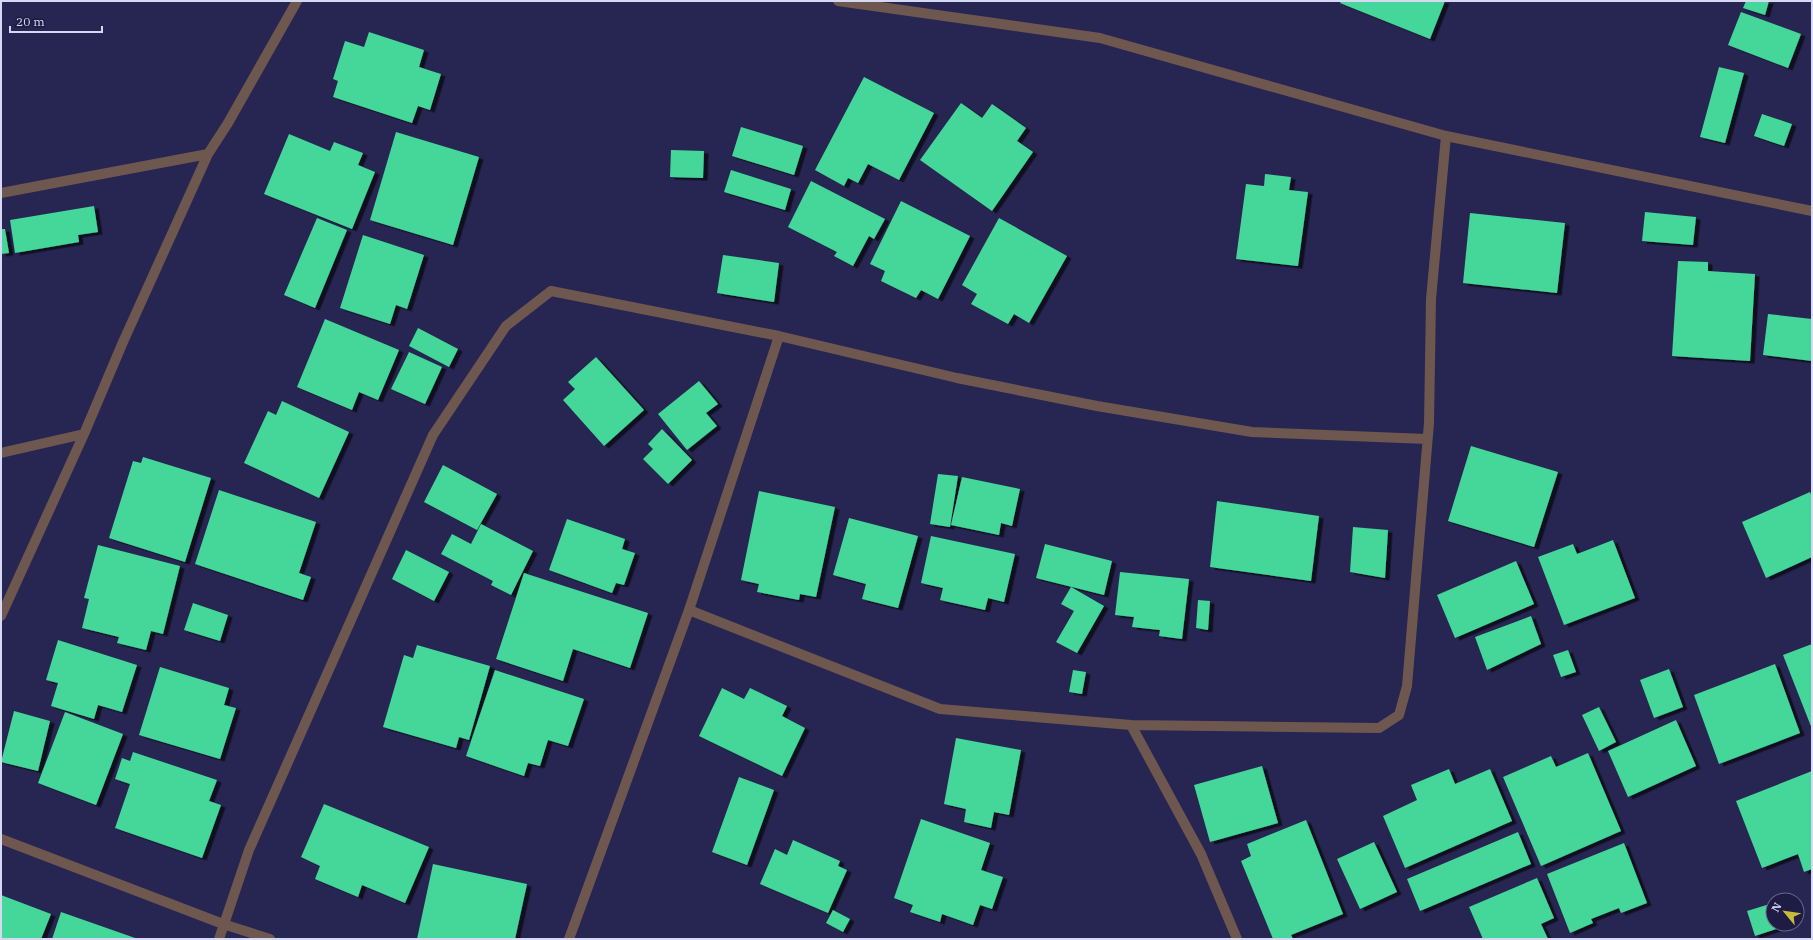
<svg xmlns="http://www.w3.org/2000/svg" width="1813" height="940" font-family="'IBM Plex Serif',serif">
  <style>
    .building { fill: #44d69a; filter: url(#shadow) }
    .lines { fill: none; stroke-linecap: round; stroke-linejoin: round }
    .street { stroke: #6e574e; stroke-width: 10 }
  </style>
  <defs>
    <filter id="shadow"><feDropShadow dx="4.5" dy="2.5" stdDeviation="0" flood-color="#0009"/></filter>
  </defs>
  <rect width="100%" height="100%" fill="#272551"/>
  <path class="building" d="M1341 1H1445L1430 39 1340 3Z
    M1746 1H1769L1765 15 1743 8Z
    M1741 12 1801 34 1788 68 1728 45Z
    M369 32 424 50 419 67 441 74 430 110 418 106 412 123 333 97 338 81 333 79 345 41 364 47Z
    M1719 67 1744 73 1725 143 1700 137Z
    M864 77 934 113 899 180 868 164 858 183 848 178 844 186 815 170Z
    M961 103 982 118 992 104 1026 128 1017 141 1033 152 992 211 920 160Z
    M1762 114 1792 124 1784 146 1754 136Z
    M741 127 803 146 794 175 732 156Z
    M396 132 479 157 453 245 370 220Z
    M289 134 330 151 334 142 363 153 358 165 375 172 352 229 264 194Z
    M671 150 704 151 703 178 670 177Z
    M731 170 791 189 785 210 724 192Z
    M1265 174 1291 177 1289 190 1308 192 1298 266 1236 259 1246 184 1264 186Z
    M811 181 885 219 874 239 869 236 853 266 834 256 837 252 788 227Z
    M901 201 970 236 938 299 921 290 916 298 881 281 885 271 870 264Z
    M94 206 98 232 78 235 79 242 15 253 10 220Z
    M1645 212 1696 217 1693 245 1642 241Z
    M1470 213 1565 223 1557 293 1463 283Z
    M317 218 347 230 315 308 284 295Z
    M999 218 1067 256 1029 323 1014 314 1008 324 971 304 977 294 962 285Z
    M1 229H5L9 253 1 254Z
    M363 235 424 255 407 309 396 305 390 324 340 308Z
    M723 255 779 263 774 302 717 293Z
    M1678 261 1708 262V271L1755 274 1750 361 1672 356Z
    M1768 314 1812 319V361L1763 355Z
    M325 319 399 350 378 400 359 392 352 410 297 387Z
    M418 328 458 349 449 367 409 346Z
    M409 352 442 367 425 404 391 389Z
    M596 357 644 410 604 446 563 400 575 389 568 382Z
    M699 381 718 404 706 413 717 426 687 450 658 414Z
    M282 401 349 432 319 498 244 463 268 411 276 415Z
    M662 429 692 460 668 484 643 459 653 449 648 444Z
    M1471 446 1558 472 1534 547 1448 521Z
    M143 457 211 478 185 562 109 538 133 461 141 463Z
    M443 465 497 494 477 530 424 502Z
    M938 474 958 476 950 527 930 524Z
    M962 477 1020 489 1012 526 1001 523 999 535 951 525Z
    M219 490 316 522 299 573 311 577 303 600 195 564Z
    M759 491 835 507 816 597 800 594 799 600 757 592 759 584 741 580Z
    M1810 492 1812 497V557L1766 578 1742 522Z
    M1217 501 1319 516 1311 581 1210 567Z
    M849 518 918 536 898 608 862 599 866 584 833 575Z
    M567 519 625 539 622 549 635 553 624 585 616 583 612 593 549 570Z
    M481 524 533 551 511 595 491 585 493 581 441 554 452 534 471 544Z
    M1353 527 1388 530 1385 578 1350 572Z
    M931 536 1015 554 1004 602 988 598 985 610 940 600 943 588 921 583Z
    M1613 540 1635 598 1564 625 1538 557 1573 544 1577 554Z
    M1045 544 1112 561 1104 595 1036 578Z
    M98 545 180 566 163 634 151 631 146 650 117 643 119 637 82 628 89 599 84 598Z
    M406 550 449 572 434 601 392 579Z
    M1516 561 1534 604 1455 638 1437 595Z
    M1120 572 1189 579 1182 639 1159 636 1160 630 1132 627 1134 617 1115 615Z
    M524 573 648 613 630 668 573 649 563 681 496 659Z
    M1071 587 1104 606 1077 653 1056 642 1074 611 1061 604Z
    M1198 600 1210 601 1208 630 1196 628Z
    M193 603 228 615 220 641 184 630Z
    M1531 616 1541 644 1487 670 1475 637Z
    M58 640 137 665 122 712 98 705 94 719 51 706 58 683 46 680Z
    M1812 644V729L1783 655Z
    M417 645 490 666 469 740 459 737 456 748 383 727 404 655 413 658Z
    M1568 650 1576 672 1561 677 1553 655Z
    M1775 664 1800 733 1719 764 1694 695Z
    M160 667 229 688 224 705 236 708 220 759 139 735Z
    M1669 669 1683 707 1654 718 1640 680Z
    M495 670 584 699 568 746 548 740 540 766 528 763 524 776 466 756Z
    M1073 670 1086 672 1082 694 1069 692Z
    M722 688 744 699 750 688 787 706 782 716 805 728 782 776 699 736Z
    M1599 707 1616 742 1599 751 1582 715Z
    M14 711 50 721 38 771 1 762Z
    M65 712 123 734 96 805 38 783Z
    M1676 720 1696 766 1628 797 1608 751Z
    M956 738 1021 750 1009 815 994 812 991 828 964 822 966 809 944 804Z
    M133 752 217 780 209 801 221 805 202 858 115 828 130 784 115 779 122 758 130 761Z
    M1588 753 1621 831 1541 866 1503 777 1551 756 1556 767Z
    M1262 766 1278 823 1210 842 1194 785Z
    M1449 769 1455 784 1490 769 1512 821 1405 868 1383 816 1417 800 1411 785Z
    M1812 771V869L1804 872 1798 854 1762 868 1736 801Z
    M739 777 774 790 747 865 712 852Z
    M324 804 429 847 405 903 362 885 358 897 315 879 320 866 301 857Z
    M921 819 990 843 981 870 1003 877 992 909 980 905 973 925 942 914 940 922 910 912 913 905 894 898Z
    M1306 820 1343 914 1291 935 1293 939H1273L1241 861 1251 856 1247 844Z
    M1518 832 1531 864 1420 911 1407 879Z
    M793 840 840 861 838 866 847 870 828 913 760 884 775 849 787 855Z
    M1374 842 1397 892 1360 909 1337 859Z
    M1624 843 1647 903 1621 913 1619 908 1591 919 1593 923 1570 933 1547 874Z
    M433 864 527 884 515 939H417Z
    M1537 878 1554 918 1541 924 1548 939H1483L1469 907Z
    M1 895 51 914 41 939H1Z
    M1773 903V924H1781L1782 927 1755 936 1747 911Z
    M833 910 850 919 843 932 826 923Z
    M61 912 138 939H52Z"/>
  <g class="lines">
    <path class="street" d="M838 1 1100 38 1446 136 1812 211
      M1 193 208 154
      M1 453 84 434
      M689 610 940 709 1131 725 1379 728 1399 715 1407 686 1429 423 1431 299 1446 136
      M1 616 84 434 123 342 208 154 228 123 297 1
      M1131 725 1201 854 1237 939
      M1 839 223 924 270 939
      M219 939 249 850 433 435 506 326 551 291 779 336 957 378 1097 406 1252 432 1427 439
      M569 939 689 610 779 336"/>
  </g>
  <rect width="1813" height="940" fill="none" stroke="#d6d9f4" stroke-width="4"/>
  <g transform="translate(1785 912) rotate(299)"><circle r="19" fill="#1e1b45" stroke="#68678b"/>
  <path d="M0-3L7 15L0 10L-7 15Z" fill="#caba39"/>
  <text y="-6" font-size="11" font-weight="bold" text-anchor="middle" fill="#d6d9f4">N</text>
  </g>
  <path d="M10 26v6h92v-6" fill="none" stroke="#d6d9f4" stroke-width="2"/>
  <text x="16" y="26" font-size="12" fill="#d6d9f4" stroke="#1e1b45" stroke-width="3" paint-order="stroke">20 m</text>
</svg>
